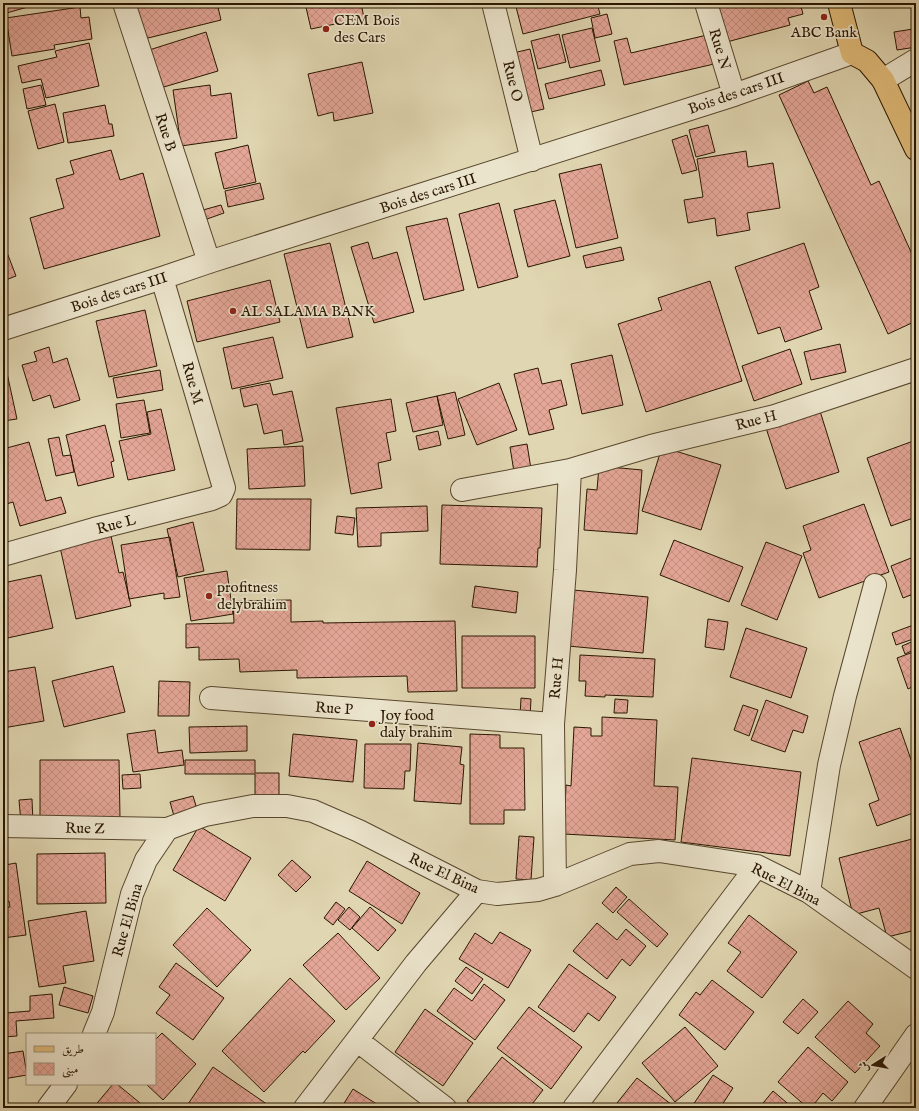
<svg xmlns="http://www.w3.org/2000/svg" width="919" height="1111" font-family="'IM FELL English',Amiri,serif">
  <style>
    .building { fill: url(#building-cross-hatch); stroke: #291601 }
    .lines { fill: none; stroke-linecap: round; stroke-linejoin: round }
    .minor-casing { stroke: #57462d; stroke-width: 24 }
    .major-casing { stroke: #291601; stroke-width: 24 }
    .minor { stroke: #ebe4cc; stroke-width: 22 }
    .major { stroke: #e0bb78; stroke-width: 22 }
    .poi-dot { fill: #8f2418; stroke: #ebe4cc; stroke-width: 1.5 }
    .labels { text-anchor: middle; stroke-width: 3.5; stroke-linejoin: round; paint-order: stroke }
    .poi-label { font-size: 15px; fill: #291601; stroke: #ebe4cc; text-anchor: start }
    .street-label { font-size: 15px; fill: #291601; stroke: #ebe4cc }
  </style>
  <defs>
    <pattern id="building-cross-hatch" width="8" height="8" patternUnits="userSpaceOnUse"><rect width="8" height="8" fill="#e4a697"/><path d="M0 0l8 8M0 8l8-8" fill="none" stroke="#c48e80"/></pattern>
  </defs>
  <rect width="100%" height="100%" fill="#e0d6b1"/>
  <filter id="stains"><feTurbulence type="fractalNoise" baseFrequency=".005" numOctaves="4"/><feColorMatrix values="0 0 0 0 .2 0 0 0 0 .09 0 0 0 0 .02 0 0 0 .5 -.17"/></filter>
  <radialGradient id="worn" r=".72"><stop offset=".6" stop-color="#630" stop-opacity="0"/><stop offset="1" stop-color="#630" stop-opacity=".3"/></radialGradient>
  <path class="building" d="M3 3H42L3 14Z
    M148 3H217L221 20 144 39 136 6Z
    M305 3H361L364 18 311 29Z
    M515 3H597L600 14 523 34Z
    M713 3H800L803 14 788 18 790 25 723 43Z
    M80 7 81 18 89 17 92 39 54 45 55 49 12 56 6 18Z
    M607 14 612 34 595 38 591 18Z
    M592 28 600 61 570 68 562 35Z
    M913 29 916 47 897 50 894 32Z
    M206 32 218 71 157 89 146 51Z
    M559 34 566 62 538 69 531 41Z
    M707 35 714 64 624 85 614 41 627 38 631 53Z
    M89 43 99 86 46 98 41 79 22 83 18 66 57 57 55 51Z
    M530 49 544 109 522 114 509 54Z
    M362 62 373 113 334 121 333 112 318 116 308 74Z
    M601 70 605 85 549 99 545 84Z
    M808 81 814 93 827 87 871 185 879 181 916 263V321L888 334 779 95Z
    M41 85 46 105 27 109 23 89Z
    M210 85 211 96 231 93 237 138 181 146 173 90Z
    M55 104 64 142 38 149 28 111Z
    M105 105 109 124H112L114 136 68 143 63 113Z
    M708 125 715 152 696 157 689 130Z
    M687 135 697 170 682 174 672 140Z
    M248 145 256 182 224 189 215 153Z
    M111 150 120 180 143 173 160 236 44 269 30 218 64 208 56 179 74 174 70 161Z
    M746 151 748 167 773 163 780 208 747 213 750 230 717 236 715 218 688 223 684 200 703 197 697 159Z
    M601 164 618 238 576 248 559 174Z
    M260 183 264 199 228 207 225 191Z
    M555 200 570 256 528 267 514 210Z
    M499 203 518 277 478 288 459 214Z
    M221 205 224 213 207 219 203 210Z
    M447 218 464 290 424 300 406 227Z
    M3 242 16 276 3 281Z
    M368 242 373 259 397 252 414 312 374 323 351 247Z
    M330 243 353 337 307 348 284 254Z
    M804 243 819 287 809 291 822 329 785 342 780 327 758 334 735 267Z
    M621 247 624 260 586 268 583 256Z
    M270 280 280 322 197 342 187 301Z
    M710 281 742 381 646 412 618 324 662 310 658 298Z
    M145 310 157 366 109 377 96 321Z
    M273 337 283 378 232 389 223 348Z
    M840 344 846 372 811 380 804 352Z
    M49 347 53 363 67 358 80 400 54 408 50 395 33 401 22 365 37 361 34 352Z
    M790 349 802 384 754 401 742 366Z
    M612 355 623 405 582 414 571 364Z
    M5 364 17 419 3 421V365Z
    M538 368 542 384 561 380 567 405 549 410 554 429 529 435 514 374Z
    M160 370 163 390 117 398 113 378Z
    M270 383 273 395 292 391 303 441 284 445 282 430 264 434 257 404 244 407 240 389Z
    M499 383 517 430 477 445 458 399Z
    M455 392 465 435 448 439 437 396Z
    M437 396 443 425 413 432 406 403Z
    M391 399 396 431 386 433 391 460 378 463 382 488 351 494 336 408Z
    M144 400 150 433 121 438 116 404Z
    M161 409 175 470 128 480 119 441 151 434 147 412Z
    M820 411 839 472 786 489 766 428Z
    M105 425 114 461 111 462 114 477 78 486 66 435Z
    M438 431 441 445 419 450 416 436Z
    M59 437 63 456 71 455 74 472 56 476 48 439Z
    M916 440V517L891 526 867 458Z
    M29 442 46 501 61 497 66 513 20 526 13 502 3 505V449Z
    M527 444 531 469 514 472 510 447Z
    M303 446 305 486 249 489 247 449Z
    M662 447 721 465 701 530 642 511Z
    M599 466 642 470 637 534 584 530 587 489 597 490Z
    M237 499H311L310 550 236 549Z
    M864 504 889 572 819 598 803 553 811 550 803 526Z
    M442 505 542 508 540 548H538L537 567 440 564Z
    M427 506 428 531 381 533V546L358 547 356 508Z
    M337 516 355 518 353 535 335 533Z
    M193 522 204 571 178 577 167 529Z
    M111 536 119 573 123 572 131 606 76 619 60 547Z
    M170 537 180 597 164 599V593L129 599 121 545Z
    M674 540 743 567 729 602 660 575Z
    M766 542 802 556 777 620 741 605Z
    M916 556V593L903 598 891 566Z
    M227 571 233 614 191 621 184 578Z
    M41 575 53 628 3 639V583Z
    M475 586 518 592 516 613 472 607Z
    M573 590 648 597 643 653 568 646Z
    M291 600V622L323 621V623L455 621 457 691 408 692 407 676 297 678V670L240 672 239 659 199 660V647L186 648V624L234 623 233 601Z
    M708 619 728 622 724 650 705 647Z
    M916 624V638L896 645 892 633Z
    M746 628 807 648 791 698 730 677Z
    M462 636H535V688H462Z
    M916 640V649L905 654 902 646Z
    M916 651V685L908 689 897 658Z
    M580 655 655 659 653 697 605 695V697L585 696 586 681H579Z
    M113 666 125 712 64 727 52 681Z
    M35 667 44 721 3 728V672Z
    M159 681 190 682 189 716H158Z
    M521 698 531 699 530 717 520 716Z
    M615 699 628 700 627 713H614Z
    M766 700 808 716 803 733 793 730 785 752 751 740Z
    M743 705 758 710 749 736 734 730Z
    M602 717 657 720 654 786 678 787 675 840 564 834 566 785 571 786 574 727 591 728V736H602Z
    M247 726V751L190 753 189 727Z
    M900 728 916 774V812L877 826 869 804 879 800 859 742Z
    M155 730 158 753 182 750 184 765 133 772 127 734Z
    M293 734 357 740 353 782 289 776Z
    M470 734 500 735V748H524L525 810H504V824H470Z
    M418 743 462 747 460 764 464 765 461 804 414 801Z
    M365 744H411L410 771H405L404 789 364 788Z
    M692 758 801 772 790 856 681 842Z
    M40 760H119L120 818 40 819Z
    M185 760H255V773H279V805H255V774H185Z
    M140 774 141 788 123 789 122 775Z
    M193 796 197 809 174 816 170 802Z
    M32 799 33 823H21L19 800Z
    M199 826 251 858 225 901 173 870Z
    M519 836 534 837 531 880 516 879Z
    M916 838V930L887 937 879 908 853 915 839 858Z
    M105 853 106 903 37 904V854Z
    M292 860 311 877 296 892 278 875Z
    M367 861 420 893 402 924 349 891Z
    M16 863 26 935 3 938V908L10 907 9 901 3 902V882H7L5 865Z
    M616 887 627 897 613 913 602 903Z
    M629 899 668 934 657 947 617 912Z
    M336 902 345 909 333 925 324 918Z
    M349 907 360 917 350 930 338 920Z
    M370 907 396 930 378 951 352 928Z
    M207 908 251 950 217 987 173 945Z
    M86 911 94 961 63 966 66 983 39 987 28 921Z
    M749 915 797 952 762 998 727 971 741 952 728 943Z
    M597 923 617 940 626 929 646 946 630 966 622 959 607 979 573 951Z
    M500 932 531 950 508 988 459 959 475 933 492 944Z
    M338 933 380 978 346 1010 303 965Z
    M176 963 224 998 193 1040 156 1013 170 995 159 987Z
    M569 964 616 997 599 1021 588 1013 574 1032 538 1007Z
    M466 967 483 979 472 994 455 981Z
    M290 978 335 1021 305 1053 303 1051 264 1092 222 1051Z
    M712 980 754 1012 725 1050 679 1015 696 992 700 995Z
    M484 984 505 1000 475 1040 437 1011 454 988 472 1001Z
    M64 987 93 996 88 1013 59 1005Z
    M52 994 54 1018 16 1021 17 1036 3 1037V997H5L6 1013 30 1011V996Z
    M803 999 818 1012 798 1034 783 1022Z
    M848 1001 873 1024 866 1033 880 1046 855 1073 815 1037Z
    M529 1007 582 1047 551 1089 497 1048Z
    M425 1009 473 1043 443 1086 395 1052Z
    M685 1027 718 1066 675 1102 642 1063Z
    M162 1033 196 1064 163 1100 146 1084H155V1040Z
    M808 1047 848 1082 832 1101 823 1093 811 1108H808L778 1082Z
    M23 1051 27 1075 3 1079V1054Z
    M502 1057 543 1090 529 1108H524L519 1104 515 1108H476L467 1101Z
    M213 1067 271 1107V1108L186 1107Z
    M713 1075 733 1088 720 1108H691Z
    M637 1078 676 1108H613Z
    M113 1084H117L146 1108H93Z
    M353 1089 383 1108H341Z
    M773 1091 793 1108H759Z"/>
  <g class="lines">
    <defs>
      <path id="minor" d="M124 3 209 262
        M493 3 532 160
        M706 3 734 95
        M883 80 916 60
        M3 329 162 278 209 262 734 95 852 53
        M462 490 570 470 651 446 775 416 916 369
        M3 555 94 529 212 499 221 495 224 488 162 278
        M211 698 553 724
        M3 826 167 829
        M555 885 553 724 565 570 570 470
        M809 892 829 765 845 696 875 585
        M94 1034 103 1012 132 894 146 860 167 829 205 815 253 806H287L313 811 359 831 477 891 497 894 538 890 555 885 630 854 659 851 757 866 809 892 916 968
        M358 1041 445 1108
        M48 1108 66 1084
        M305 1108 416 963 477 891
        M574 1108 757 866
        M865 1108 916 1035"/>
      <path id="major" d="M839 3 852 53 867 61 883 80 916 149"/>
    </defs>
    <use href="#minor" class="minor-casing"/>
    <use href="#major" class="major-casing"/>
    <use href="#minor" class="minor"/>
    <use href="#major" class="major"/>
  </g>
  <g class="poi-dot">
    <circle cx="824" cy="17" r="4"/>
    <circle cx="326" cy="29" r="4"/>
    <circle cx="233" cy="311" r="4"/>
    <circle cx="209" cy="596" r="4"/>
    <circle cx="372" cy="724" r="4"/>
  </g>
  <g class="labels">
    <g class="poi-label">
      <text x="334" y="25">CEM Bois<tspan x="334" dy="17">des Cars</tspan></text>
      <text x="824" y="37" text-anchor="middle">ABC Bank</text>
      <text x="241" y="316">AL SALAMA BANK</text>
      <text x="217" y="592">profitness<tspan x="217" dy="17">delybrahim</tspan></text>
      <text x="380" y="720">Joy food<tspan x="380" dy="17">daly brahim</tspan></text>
    </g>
    <g class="street-label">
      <text transform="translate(720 49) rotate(73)" y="5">Rue N</text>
      <text transform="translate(513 81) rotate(76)" y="5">Rue O</text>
      <text transform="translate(736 93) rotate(-19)" y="5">Bois des cars III</text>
      <text transform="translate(166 132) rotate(72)" y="5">Rue B</text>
      <text transform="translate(428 193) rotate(-18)" y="5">Bois des cars III</text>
      <text transform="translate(119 292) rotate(-18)" y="5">Bois des cars III</text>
      <text transform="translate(193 383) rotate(74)" y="5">Rue M</text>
      <text transform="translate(756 420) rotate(-15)" y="5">Rue H</text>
      <text transform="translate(116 524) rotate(-15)" y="5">Rue L</text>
      <text transform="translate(556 678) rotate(-85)" y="5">Rue H</text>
      <text transform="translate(334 708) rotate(4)" y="5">Rue P</text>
      <text transform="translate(85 828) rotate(1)" y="5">Rue Z</text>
      <text transform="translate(444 873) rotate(25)" y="5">Rue El Bina</text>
      <text transform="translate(786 884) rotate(27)" y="5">Rue El Bina</text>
      <text transform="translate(127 920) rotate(-74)" y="5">Rue El Bina</text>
    </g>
  </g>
  <rect width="919" height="1111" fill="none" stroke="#e0d6b1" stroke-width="16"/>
  <rect x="4" y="4" width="911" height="1103" fill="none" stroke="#291601" stroke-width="2"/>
  <rect x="8" y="8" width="903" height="1095" fill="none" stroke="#291601"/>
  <rect x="26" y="1033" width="130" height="52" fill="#ebe4cc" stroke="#9d927b"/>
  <rect x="34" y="1046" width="20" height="6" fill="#e0bb78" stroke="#9d927b"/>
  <text x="62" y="1053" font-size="12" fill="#291601">طريق</text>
  <rect x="34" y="1063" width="20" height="12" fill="url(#building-cross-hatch)" stroke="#9d927b"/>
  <text x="62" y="1073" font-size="12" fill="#291601">مبنى</text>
  <g transform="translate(873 1065) rotate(259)" stroke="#ebe4cc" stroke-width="3" paint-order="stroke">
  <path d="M0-3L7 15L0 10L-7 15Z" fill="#291601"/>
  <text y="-6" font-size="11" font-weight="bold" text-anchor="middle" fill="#291601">ش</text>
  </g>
  <rect width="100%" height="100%" filter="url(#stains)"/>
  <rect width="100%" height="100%" fill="url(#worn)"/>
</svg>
